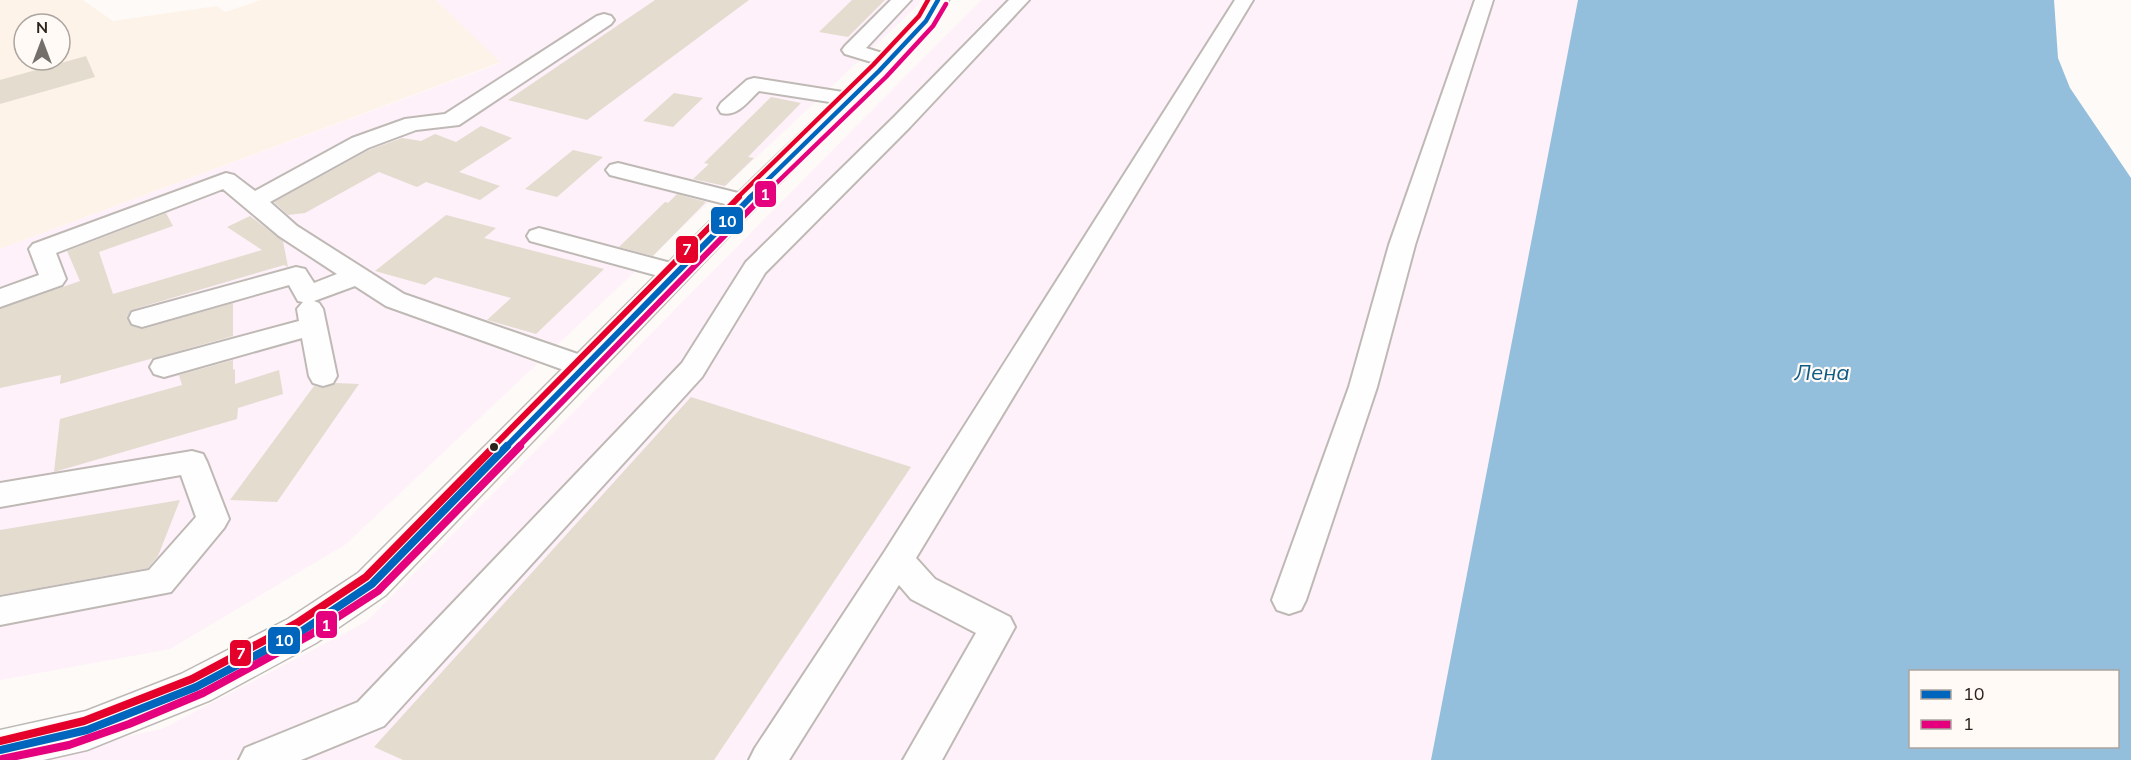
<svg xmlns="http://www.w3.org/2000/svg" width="2131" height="760" font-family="Mulish,sans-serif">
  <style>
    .built { fill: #fef3e9; fill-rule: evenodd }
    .industrial { fill: #fef1f9 }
    .water { fill: #93bedc; fill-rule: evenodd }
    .building { fill: #e4dccf }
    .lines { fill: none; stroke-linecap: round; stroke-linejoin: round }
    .minor-casing { stroke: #beb9b5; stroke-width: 4 }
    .major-casing { stroke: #beb9b5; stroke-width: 3 }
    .minor { fill: #fffefe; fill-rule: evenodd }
    .major { fill: #fffefe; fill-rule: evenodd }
    .bus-1-far2-casing { stroke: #fffaf6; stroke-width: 8 }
    .bus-1-far1-casing { stroke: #fffaf6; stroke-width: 10 }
    .bus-1-casing { stroke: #fffaf6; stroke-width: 12 }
    .bus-2-far2-casing { stroke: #fffaf6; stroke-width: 8 }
    .bus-2-far1-casing { stroke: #fffaf6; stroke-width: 10 }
    .bus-2-casing { stroke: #fffaf6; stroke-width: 12 }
    .bus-3-far2-casing { stroke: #fffaf6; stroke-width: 8 }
    .bus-3-far1-casing { stroke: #fffaf6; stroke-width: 10 }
    .bus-3-casing { stroke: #fffaf6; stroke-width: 12 }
    .bus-1-far2 { stroke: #0065bd; stroke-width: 4.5 }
    .bus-1-far1 { stroke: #0065bd; stroke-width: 6 }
    .bus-1 { stroke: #0065bd; stroke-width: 8 }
    .bus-2-far2 { stroke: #e5007d; stroke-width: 4.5 }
    .bus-2-far1 { stroke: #e5007d; stroke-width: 6 }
    .bus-2 { stroke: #e5007d; stroke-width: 8 }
    .bus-3-far2 { stroke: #e4002b; stroke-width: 4.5 }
    .bus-3-far1 { stroke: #e4002b; stroke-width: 6 }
    .bus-3 { stroke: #e4002b; stroke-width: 8 }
    .bus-dot { fill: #2c241c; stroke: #fffaf6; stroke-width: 2 }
    .labels { text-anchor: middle; stroke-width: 4.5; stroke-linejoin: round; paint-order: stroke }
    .water-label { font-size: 22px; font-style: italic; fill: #0f5d87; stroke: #fffaf6 }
    .line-badge { stroke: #fffaf6; stroke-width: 2 }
    .badge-label { font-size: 16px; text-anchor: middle; font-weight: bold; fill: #fff }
  </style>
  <rect width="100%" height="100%" fill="#fdfaf8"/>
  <path class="built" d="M0 0H83L113 21 217 6 225 12 261 0H436L501 62 0 249ZM24 24H60V60H24Z"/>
  <path class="industrial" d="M436 0H920L919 4 346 544 170 649 0 680V249L501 63Z
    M981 0H1578L1431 760H12L162 729 366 622Z"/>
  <path class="water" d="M1578 0H2054L2058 58 2070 88 2131 178V760H1431ZM1910 672H2118V746H1910Z"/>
  <path class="building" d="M655 0H749L587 120 508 100Z
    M852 0H885L848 37 819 32Z
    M86 56 95 77 0 104V80Z
    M674 93 703 98 673 127 643 121Z
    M771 97 801 103 748 157 754 158 725 186 693 179 709 164 704 163Z
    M481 126 512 138 459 172 500 186 480 200 426 182 417 187 379 172 305 213 288 215 274 202 369 150 402 138 421 141 435 134 456 142Z
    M573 150 603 157 557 197 525 189Z
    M677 194 706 202 653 256 619 247 665 202 668 203Z
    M166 213 173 226 99 252 113 294 262 250 227 227 250 216 283 241 288 267 284 265 131 310 127 317 131 326 143 329 233 303V336L60 384 61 375 0 388V309L80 281 67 251Z
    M446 215 496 228 484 238 604 269 536 334 487 320 511 298 435 277 425 285 375 271Z
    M233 360V370L235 369V384L279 370 283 394 238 408 237 419 54 472 60 419 182 385 179 375Z
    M336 383 359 384 277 502 230 500 314 386 324 388Z
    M691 397 911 467 714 760H403L374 747Z
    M180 500 158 556 148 568 0 595V530Z"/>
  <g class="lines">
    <defs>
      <path id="minor" d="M891 0H911L866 48 895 57 898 61 895 65 888 67 845 54 842 50 845 46Z
        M1009 0H1029L910 127 765 273 702 377 384 726 301 760H239L245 748 358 702 682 363 746 262 894 117Z
        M1235 0H1253L916 558 935 579 1010 617 1015 627 942 760H903L976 633 911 599 899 585 789 760H749L755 748 885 551Z
        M1475 0H1493L1415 245 1377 387 1306 600 1301 610 1289 614 1277 610 1272 600 1349 387 1389 245Z
        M604 14 611 16 614 20 611 24 459 125 416 130 368 148 270 202 297 226 404 294 595 360 599 367 595 374 585 377 575 374 386 306 355 286 314 301 319 303 323 309 337 376 333 383 323 386 313 383 309 376 302 338 164 377 154 374 150 367 154 360 299 321 297 309 303 302 298 301 289 285 142 327 132 324 129 318 132 312 296 267 305 269 314 283 337 274 279 236 223 189 56 253 66 279 62 285 0 307V289L39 275 29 249 33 244 226 173 234 175 255 191 352 138 405 119 445 114 597 16Z
        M754 78 849 93 857 94 860 99 857 104 849 105 759 91C747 102 738 117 721 113L718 108 721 103 747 80Z
        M618 163 754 197 757 202 754 207 745 209 610 175 606 170 610 165Z
        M539 228 686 267 690 273 686 279 677 281 530 241 527 236 530 231Z
        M192 451 203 454 207 462 229 519 224 528 171 592 0 625V597L149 570 196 517 181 475 0 507V483Z"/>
      <path id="major" d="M927 0H949L934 26 888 76 775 188 386 595 316 643 211 700 87 750 43 760H0V730L86 711 181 674 288 619 358 573 755 176 870 66 917 18Z"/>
    </defs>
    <use href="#minor" class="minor-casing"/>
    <use href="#major" class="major-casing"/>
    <use href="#minor" class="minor"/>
    <use href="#major" class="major"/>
    <defs>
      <path id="bus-1-far2" d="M749 198 879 71 926 21 938 0"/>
      <path id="bus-1-far1" d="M506 447 751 197"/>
      <path id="bus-1" d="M0 750 87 730 196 687 302 631 372 584 507 446"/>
      <path id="bus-2-far2" d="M761 198 886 77 933 26 946 4"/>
      <path id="bus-2-far1" d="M518 447 762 197"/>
      <path id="bus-2" d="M2 759 69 745 129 724 203 693 310 635 378 591 520 446"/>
      <path id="bus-3-far2" d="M737 198 873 65 919 16 928 0"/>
      <path id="bus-3-far1" d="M493 447 739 197"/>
      <path id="bus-3" d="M0 741 84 721 192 679 297 623 366 577 495 446"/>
    </defs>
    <use href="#bus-1-far2" class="bus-1-far2-casing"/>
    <use href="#bus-1-far1" class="bus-1-far1-casing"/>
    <use href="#bus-1" class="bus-1-casing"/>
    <use href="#bus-2-far2" class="bus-2-far2-casing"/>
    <use href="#bus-2-far1" class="bus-2-far1-casing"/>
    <use href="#bus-2" class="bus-2-casing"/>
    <use href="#bus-3-far2" class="bus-3-far2-casing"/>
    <use href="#bus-3-far1" class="bus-3-far1-casing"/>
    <use href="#bus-3" class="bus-3-casing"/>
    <use href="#bus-1-far2" class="bus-1-far2"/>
    <use href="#bus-1-far1" class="bus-1-far1"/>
    <use href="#bus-1" class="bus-1"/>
    <use href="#bus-2-far2" class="bus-2-far2"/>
    <use href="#bus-2-far1" class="bus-2-far1"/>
    <use href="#bus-2" class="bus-2"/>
    <use href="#bus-3-far2" class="bus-3-far2"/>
    <use href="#bus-3-far1" class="bus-3-far1"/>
    <use href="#bus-3" class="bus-3"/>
  </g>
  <circle class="bus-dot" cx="494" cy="447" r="5"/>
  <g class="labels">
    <g class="water-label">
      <text x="1822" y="380">Лена</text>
    </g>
  </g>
  <g class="line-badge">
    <rect x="754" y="180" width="23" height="28" rx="6" fill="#e5007d"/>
    <rect x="710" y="206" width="34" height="29" rx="6" fill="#0065bd"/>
    <rect x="675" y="235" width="24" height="29" rx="6" fill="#e4002b"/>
    <rect x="315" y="610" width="23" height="29" rx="6" fill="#e5007d"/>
    <rect x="267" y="626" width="34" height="29" rx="6" fill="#0065bd"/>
    <rect x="229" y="639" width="23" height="28" rx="6" fill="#e4002b"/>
  </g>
  <g class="badge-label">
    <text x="765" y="200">1</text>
    <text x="727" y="227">10</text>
    <text x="687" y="255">7</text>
    <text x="326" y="631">1</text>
    <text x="284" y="646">10</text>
    <text x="241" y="659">7</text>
  </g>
  <rect x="1909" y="670" width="210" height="78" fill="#fffaf6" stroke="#aba49f" stroke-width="1.5"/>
  <rect x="1921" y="690" width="30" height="9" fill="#0065bd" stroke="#aba49f" stroke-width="1.5"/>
  <text x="1963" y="700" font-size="18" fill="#2c241c">10</text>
  <rect x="1921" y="720" width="30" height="9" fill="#e5007d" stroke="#aba49f" stroke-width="1.5"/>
  <text x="1963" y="730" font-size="18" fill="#2c241c">1</text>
  <g transform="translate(42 42)"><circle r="28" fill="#fffaf6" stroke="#aba49f" stroke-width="1.5"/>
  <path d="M0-4.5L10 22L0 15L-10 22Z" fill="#756f69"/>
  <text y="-9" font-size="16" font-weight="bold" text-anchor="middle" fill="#2c241c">N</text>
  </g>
</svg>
